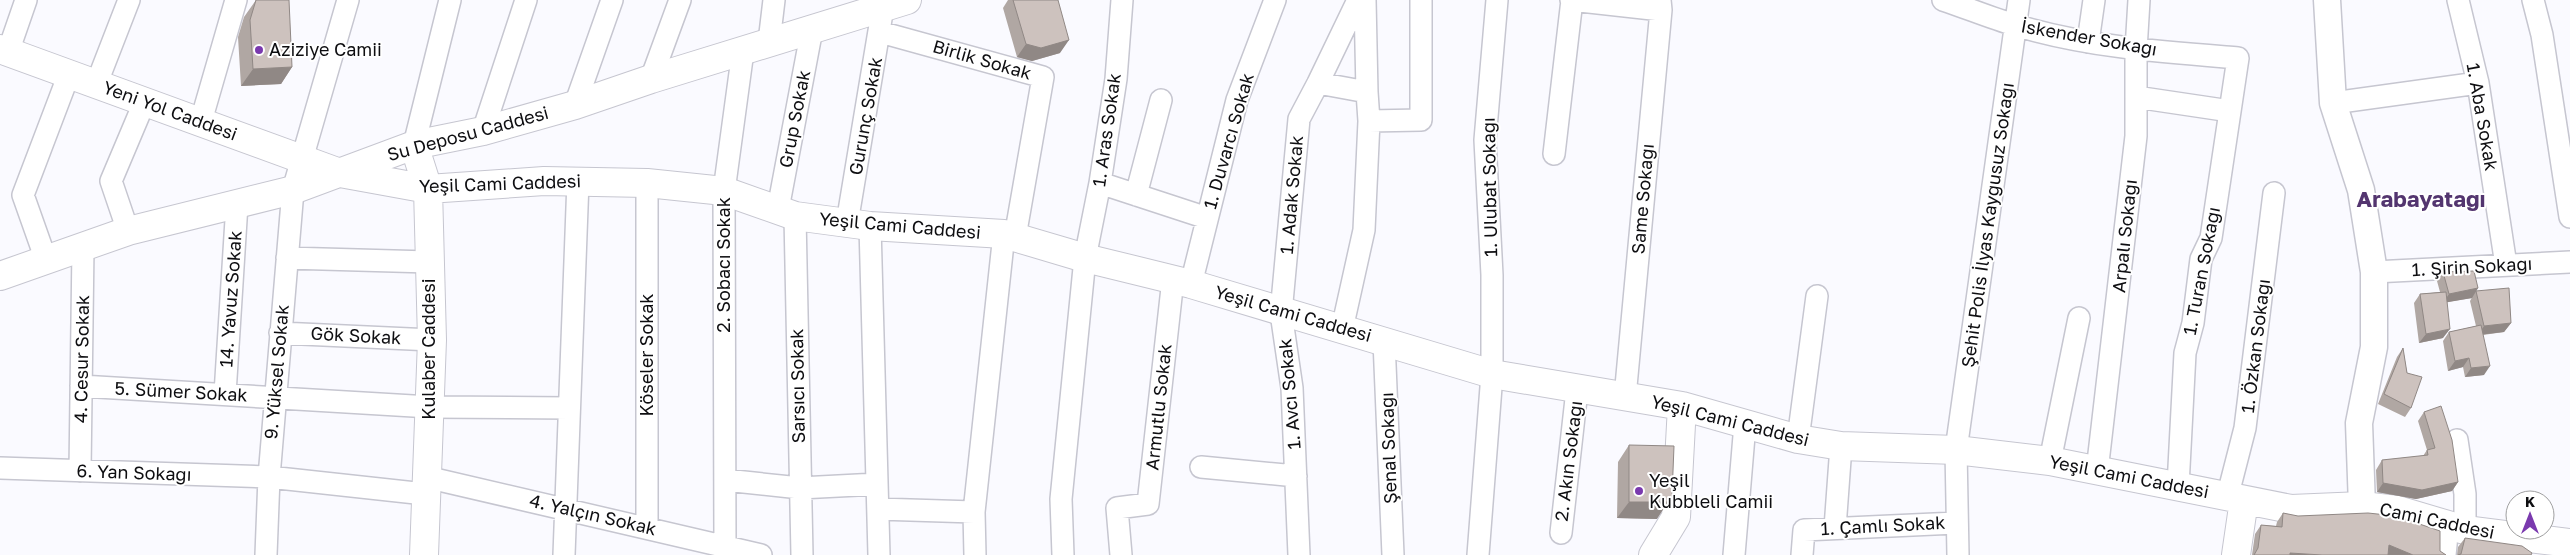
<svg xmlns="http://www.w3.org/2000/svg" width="2570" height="555" font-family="'Golos Text',sans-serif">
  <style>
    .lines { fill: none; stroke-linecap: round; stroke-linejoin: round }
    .minor-casing { stroke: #c6c6d0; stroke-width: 24 }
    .tertiary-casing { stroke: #c6c6d0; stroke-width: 29 }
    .secondary-casing { stroke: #c6c6d0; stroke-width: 30 }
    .minor { stroke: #fff; stroke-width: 21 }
    .tertiary { stroke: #fff; stroke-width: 26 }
    .secondary { stroke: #fff; stroke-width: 28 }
    .wall { fill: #b0a7a3 }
    .shaded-wall { fill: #908885 }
    .building { fill: #cdc2be; stroke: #908885 }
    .poi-dot { fill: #7a39ae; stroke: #fff; stroke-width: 2 }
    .labels { text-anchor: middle; stroke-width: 4; stroke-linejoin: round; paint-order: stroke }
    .street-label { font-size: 18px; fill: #0e0e11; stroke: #fff }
    .poi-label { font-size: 18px; fill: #0e0e11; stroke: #fff; text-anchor: start }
    .district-label { font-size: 22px; font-weight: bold; fill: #53356f; stroke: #fff }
  </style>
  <rect width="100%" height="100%" fill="#fafaff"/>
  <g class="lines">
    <defs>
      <path id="minor" d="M1358 0 1318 83 1367 92 1369 121
        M1365 0 1367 92
        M1571 0 1661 10
        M1943 0C1967 8 1991 18 2015 25 2088 47 2163 52 2238 58L2211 238 2201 259 2193 323 2185 353 2178 486
        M2458 0 2478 83 2506 265
        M2533 0 2542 35 2570 217
        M880 32 1043 77 1015 237
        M769 42 774 0
        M2088 42 2094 0
        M8 52 26 0
        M651 79 680 0
        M96 85 129 0
        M2136 97 2230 111
        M2333 103 2478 83
        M575 105 612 0
        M201 121 236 0
        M483 131 526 0
        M414 145 450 0
        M1554 154 1572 0
        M1100 183 1207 218
        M1136 195 1161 100
        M778 209 812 29
        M795 216 802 555
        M847 223 881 19
        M870 226 879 555
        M128 231 111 181 144 103
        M287 258 429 262
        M46 260 23 195 69 74
        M2374 272 2570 262
        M1191 284 1237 100 1275 0
        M1342 329 1364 230 1369 121 1421 120V0
        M280 333 432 340
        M1384 341 1393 555
        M81 386 430 407 569 408
        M225 394 237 204
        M1625 397 1661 10 1660 0
        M1798 439 1817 296
        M2457 440 2465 494V530
        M2050 461 2079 318
        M1201 467 1296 476
        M0 468 269 477 425 494
        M80 471 83 247
        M2097 471 2136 136V50L2139 0
        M426 477 761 555
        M725 480 800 488 877 484
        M2227 498 2245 428 2274 193
        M878 509 974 512
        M647 528V183
        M1835 528 1841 446
        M1561 533 1577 390
        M725 546 724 191 743 51
        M266 555 269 477 293 190 348 0
        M564 555 578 181
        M975 555 974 512 1004 234
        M1063 555 1061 499 1085 258 1100 183 1116 79 1122 0
        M1121 555 1117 508 1148 504 1173 279
        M1299 555 1292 388 1281 313 1299 119 1318 83
        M1478 555 1492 374V275L1485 140 1497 0
        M1734 555 1745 424
        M1802 555 1804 530 1956 523
        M1958 555 1956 450 2019 0
        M2445 555 2448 525"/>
      <path id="tertiary" d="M2327 0 2333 103 2361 190 2374 272V347L2359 423 2362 506"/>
      <path id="secondary" d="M0 49 340 173 428 189 544 181 647 183 724 191 795 216 870 226 1004 234 1085 258 1191 284 1492 374 1682 406 1798 439 1841 446 1956 450 2050 461 2291 509 2362 506 2397 510 2465 530 2570 543
        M414 145 428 189 432 340 424 555
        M0 276 128 231 293 190 414 145 483 131 575 105 651 79 907 0
        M1653 555 1676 517 1682 406
        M2236 555 2244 500"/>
    </defs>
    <use href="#minor" class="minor-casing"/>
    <use href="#tertiary" class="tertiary-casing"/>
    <use href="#secondary" class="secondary-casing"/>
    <use href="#minor" class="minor"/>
    <use href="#tertiary" class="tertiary"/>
    <use href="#secondary" class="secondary"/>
  </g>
  <path class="wall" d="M256 0 292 67 281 84 241 86 238 37 244 17Z
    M1008 0H1058L1060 53 1032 61 1017 57 1003 8Z
    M2443 272 2478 288 2472 298 2447 302 2443 338 2419 343 2414 303 2420 294 2440 292 2437 281Z
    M2476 291 2511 323 2504 332 2483 335 2484 375 2465 377 2463 367 2448 371 2443 341 2449 332 2476 326 2470 301Z
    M2403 348 2407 373 2411 408 2405 417 2378 404 2397 357Z
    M2424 412 2458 482 2452 491 2416 499 2377 492 2376 470 2382 460 2423 456 2427 450 2418 421Z
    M1629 445 1657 519 1617 518 1618 462Z
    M2283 513 2440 551 2446 555H2252L2255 534 2261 525 2276 526 2277 522Z
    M2465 538 2531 555H2457L2458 547Z"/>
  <path class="shaded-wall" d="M1069 40 1060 53 1032 61 1017 57 1026 44Z
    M292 67 281 84 241 86 253 69Z
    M2478 288 2472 298 2443 303 2449 294Z
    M2511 323 2504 332 2478 335 2484 326Z
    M2450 329 2443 338 2419 343 2426 334Z
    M2469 358 2463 367 2448 371 2455 361Z
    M2490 366 2484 375 2465 377 2471 368Z
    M2458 482 2452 491 2416 499 2377 492 2383 483Z
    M1629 502H1668L1657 519 1617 518Z
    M2389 545 2413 555H2385Z
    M2290 553 2322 555H2289Z"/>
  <path class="building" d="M256 0H289L292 67 253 69 250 20Z
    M1013 0H1058L1069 40 1041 48 1026 44Z
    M2474 271 2478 288 2449 294 2443 272Z
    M2509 288 2511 323 2484 326 2476 291Z
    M2446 292 2450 329 2426 334 2420 294Z
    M2481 325 2490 366 2471 368 2469 358 2455 361 2449 332Z
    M2403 348 2407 373 2422 377 2411 408 2384 394Z
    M2441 406 2452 440 2458 482 2422 490 2383 483 2382 460 2428 455 2427 450 2435 448 2424 412Z
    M1629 445 1674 446 1672 496 1668 502H1629Z
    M2283 513 2298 516 2368 513 2396 516 2440 531V551L2446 555H2413L2389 545 2388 555H2322L2290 553V555H2254L2258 548 2261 525 2282 527Z
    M2465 538 2522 546 2532 553 2531 555H2458L2461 554Z"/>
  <g class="poi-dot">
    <circle cx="259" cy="50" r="5"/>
    <circle cx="1639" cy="491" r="5"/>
  </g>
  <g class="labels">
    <g class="street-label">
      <text transform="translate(2089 38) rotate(10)" y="6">İskender Sokağı</text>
      <text transform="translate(982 60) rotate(16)" y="6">Birlik Sokak</text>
      <text transform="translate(170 111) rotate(20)" y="6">Yeni Yol Caddesi</text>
      <text transform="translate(866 116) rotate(-80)" y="6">Gurunç Sokak</text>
      <text transform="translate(2482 117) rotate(80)" y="6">1. Aba Sokak</text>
      <text transform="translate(795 119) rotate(-79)" y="6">Grup Sokak</text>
      <text transform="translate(1107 130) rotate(-82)" y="6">1. Aras Sokak</text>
      <text transform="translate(468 134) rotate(-15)" y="6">Su Deposu Caddesi</text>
      <text transform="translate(1229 141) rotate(-74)" y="6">1. Duvarcı Sokak</text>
      <text transform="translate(500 184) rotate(-2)" y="6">Yeşil Cami Caddesi</text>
      <text transform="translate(1490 187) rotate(-91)" y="6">1. Ulubat Sokağı</text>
      <text transform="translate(1292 195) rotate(-85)" y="6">1. Adak Sokak</text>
      <text transform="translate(1643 199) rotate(-85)" y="6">Same Sokağı</text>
      <text transform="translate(1988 225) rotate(-82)" y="6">Şehit Polis İlyas Kaygusuz Sokağı</text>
      <text transform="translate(900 226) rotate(5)" y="6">Yeşil Cami Caddesi</text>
      <text transform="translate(2125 236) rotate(-84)" y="6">Arpalı Sokağı</text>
      <text transform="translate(724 265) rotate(-90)" y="6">2. Sobacı Sokak</text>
      <text transform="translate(2472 267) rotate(-3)" y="6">1. Şirin Sokağı</text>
      <text transform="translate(2202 271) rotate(-79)" y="6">1. Turan Sokağı</text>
      <text transform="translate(231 299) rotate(-86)" y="6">14. Yavuz Sokak</text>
      <text transform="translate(1293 314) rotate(16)" y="6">Yeşil Cami Caddesi</text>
      <text transform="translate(356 336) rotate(3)" y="6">Gök Sokak</text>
      <text transform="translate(2256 346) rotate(-83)" y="6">1. Özkan Sokağı</text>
      <text transform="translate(429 349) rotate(-90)" y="6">Kulaber Caddesi</text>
      <text transform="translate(647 355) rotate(-90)" y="6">Köseler Sokak</text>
      <text transform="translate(82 359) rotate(-89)" y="6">4. Cesur Sokak</text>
      <text transform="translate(277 372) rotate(-85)" y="6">9. Yüksel Sokak</text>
      <text transform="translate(798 386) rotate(-91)" y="6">Sarsıcı Sokak</text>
      <text transform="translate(181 392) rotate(3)" y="6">5. Sümer Sokak</text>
      <text transform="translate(1290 394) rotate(-95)" y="6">1. Avcı Sokak</text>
      <text transform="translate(1159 407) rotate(-84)" y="6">Armutlu Sokak</text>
      <text transform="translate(1730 421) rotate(14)" y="6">Yeşil Cami Caddesi</text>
      <text transform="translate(1389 448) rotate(-92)" y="6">Şenal Sokağı</text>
      <text transform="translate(1569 461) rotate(-83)" y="6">2. Akın Sokağı</text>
      <text transform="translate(134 473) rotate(2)" y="6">6. Yan Sokağı</text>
      <text transform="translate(2129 477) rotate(11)" y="6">Yeşil Cami Caddesi</text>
      <text transform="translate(593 515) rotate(13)" y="6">4. Yalçın Sokak</text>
      <text transform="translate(2437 521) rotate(12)" y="6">Cami Caddesi</text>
      <text transform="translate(1883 526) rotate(-3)" y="6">1. Çamlı Sokak</text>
    </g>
    <g class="poi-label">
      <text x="269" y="56">Aziziye Camii</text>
      <text x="1649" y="487">Yeşil<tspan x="1649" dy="21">Kubbleli Camii</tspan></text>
    </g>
    <g class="district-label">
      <text x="2421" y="207">Arabayatağı</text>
    </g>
  </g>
  <g transform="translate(2530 515)"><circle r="24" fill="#ffffff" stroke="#9f9fa0"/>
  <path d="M0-4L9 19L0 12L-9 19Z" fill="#7a39ae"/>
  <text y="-8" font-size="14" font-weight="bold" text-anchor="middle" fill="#0e0e11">K</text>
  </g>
</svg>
